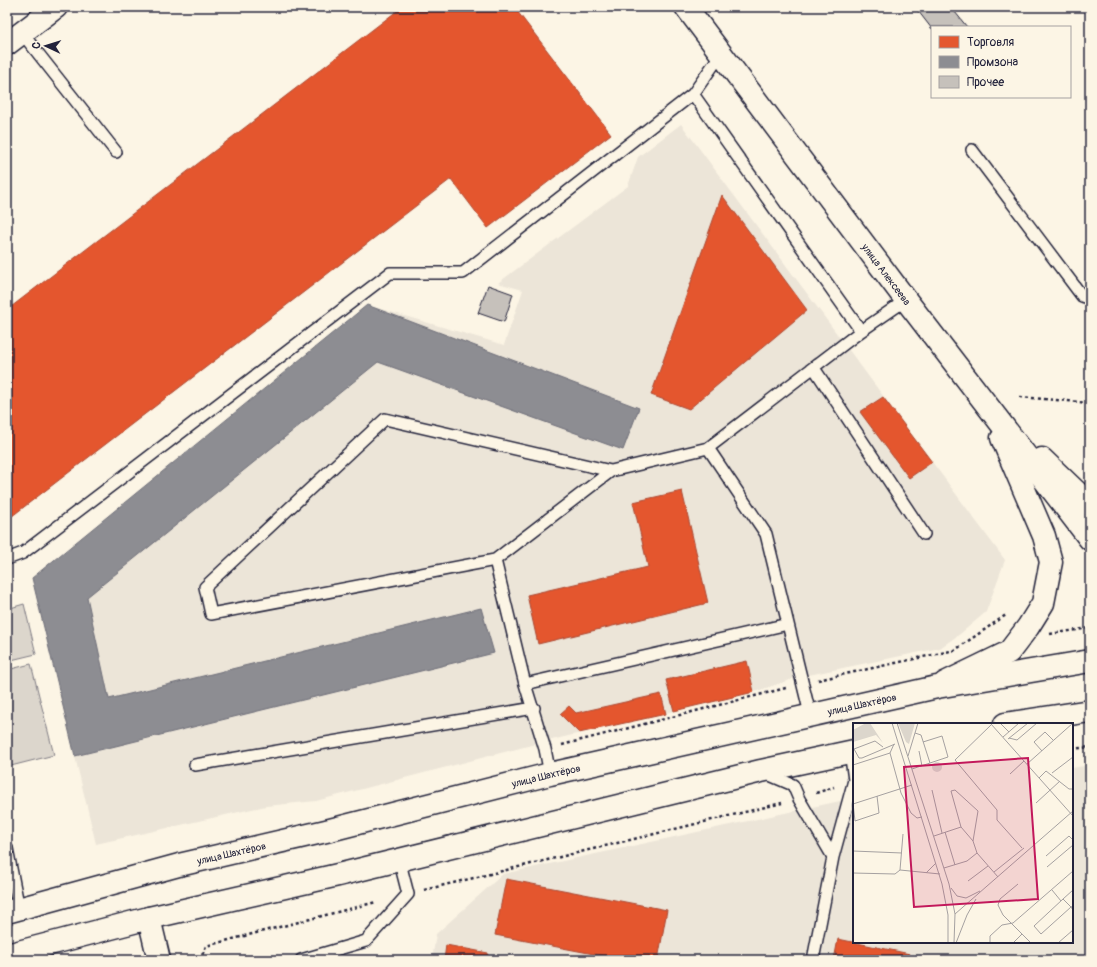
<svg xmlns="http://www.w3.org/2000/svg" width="1097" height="967" font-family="Pangolin,sans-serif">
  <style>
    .built { fill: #ece5d8 }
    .green { fill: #dcd6cc; stroke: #7f7c84 }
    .shops { fill: #e4572e; stroke: #aa4732 }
    .industry { fill: #8d8d92; stroke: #6d6d78 }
    .building { fill: #c6c1bb; stroke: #22223b }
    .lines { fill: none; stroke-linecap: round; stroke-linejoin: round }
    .lane-casing { stroke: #22223b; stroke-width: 14 }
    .street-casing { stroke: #22223b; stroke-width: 25 }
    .secondary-casing { stroke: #22223b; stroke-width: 25 }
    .primary-casing { stroke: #22223b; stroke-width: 25 }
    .path { stroke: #22223b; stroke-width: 2.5; stroke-dasharray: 3 3; stroke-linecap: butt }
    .lane { stroke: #fcf5e5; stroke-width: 11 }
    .street { stroke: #fcf5e5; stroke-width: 22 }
    .secondary { stroke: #fcf5e5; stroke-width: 22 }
    .primary { stroke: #fcf5e5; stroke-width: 22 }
    .labels { text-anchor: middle; stroke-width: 4; stroke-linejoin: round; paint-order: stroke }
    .street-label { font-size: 10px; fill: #22223b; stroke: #fcf5e5 }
    .inset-road { fill: none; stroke: #a5a1a1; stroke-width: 1 }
    .view { fill: #c2185b; fill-opacity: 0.15; stroke: #c2185b; stroke-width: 2 }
    .inset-edge { fill: none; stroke: #22223b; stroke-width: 2 }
  </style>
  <rect width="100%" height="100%" fill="#fcf5e5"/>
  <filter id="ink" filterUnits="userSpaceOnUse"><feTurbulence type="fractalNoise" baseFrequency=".025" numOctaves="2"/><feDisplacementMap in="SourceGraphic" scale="8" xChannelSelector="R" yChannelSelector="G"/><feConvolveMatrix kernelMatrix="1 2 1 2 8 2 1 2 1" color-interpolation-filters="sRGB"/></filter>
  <g filter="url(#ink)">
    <path class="built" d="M681 124 1005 560 986 612 960 634 940 648 799 677 754 692 543 742 316 801 266 806 96 844 32 578 367 305 504 345 523 290 498 283 628 186 638 157Z
      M1090 765V960H432L436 934 503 874 854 798V942H1072V768Z"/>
    <path class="green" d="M24 604 36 654 7 661V609Z
      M31 664 54 755 7 767V670Z"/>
    <path class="shops" d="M402 7H514L611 134 488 228 451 179 7 520V310Z
      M722 195 807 310 689 409 651 395Z
      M883 397 932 462 909 478 860 412Z
      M682 491 708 603 538 644 527 595 648 567 633 502Z
      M747 661 754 692 674 711 666 680Z
      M661 694 666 714 579 733 560 714 569 706 576 713Z
      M506 879 667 910 658 960H625L495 935Z
      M838 939 910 954 909 960H834Z
      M446 945 488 953 487 960H444Z"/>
    <path class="industry" d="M367 305 639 408 623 450 378 362 87 597 109 699 481 608 494 653 75 756 32 578Z"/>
    <path class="building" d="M915 7H951L967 27H932V29Z
      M488 285 513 294 504 322 478 313Z"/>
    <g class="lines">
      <defs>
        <path id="lane" d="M22 33 116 152
          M721 54 693 94 861 331
          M972 150 1082 296 1090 299
          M814 368 924 534
          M708 448 766 534 810 714
          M611 471 385 419 205 587 211 614 495 560 611 471 708 448 861 331 906 300
          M7 559 23 553 390 273H463L693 94
          M495 560 525 684 545 749 550 774
          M525 684 788 624
          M195 765 534 708
          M765 773 793 785 799 799 833 857
          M7 848 19 909
          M301 960 366 941 408 894 399 859
          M813 960 833 857 854 780 850 751"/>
        <path id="street" d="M149 918 159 960"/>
        <g id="secondary">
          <path id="s1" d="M686 7 906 300 1090 539"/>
          <path d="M7 44 56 7"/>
          <path d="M1042 459 1090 505"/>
          <path d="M945 683 1009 652 1028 627 1043 603 1051 562 1044 536 1002 438"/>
        </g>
        <g id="primary">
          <path d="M1005 724 1090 711"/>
          <path id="s2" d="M7 912 179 865 326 831 550 774 937 687 1090 661"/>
          <path d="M7 955 149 918 338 875 761 771 854 751"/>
        </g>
      </defs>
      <use href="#lane" class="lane-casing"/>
      <use href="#street" class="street-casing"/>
      <use href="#secondary" class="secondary-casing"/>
      <use href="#primary" class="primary-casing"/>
      <path class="path" d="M1020 397 1090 403
        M1050 634 1090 628
        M818 680 955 650 1006 615
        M562 745 786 688
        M1072 749 1090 747
        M816 793 834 787
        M424 890 782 803
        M200 960 206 946 376 902"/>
      <use href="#lane" class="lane"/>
      <use href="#street" class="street"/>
      <use href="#secondary" class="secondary"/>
      <use href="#primary" class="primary"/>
    </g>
  </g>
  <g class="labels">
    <g class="street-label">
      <text dy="4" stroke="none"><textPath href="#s1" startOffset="334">улица Алексеева</textPath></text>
      <text dy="4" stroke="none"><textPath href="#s2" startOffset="880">улица Шахтёров</textPath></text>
      <text dy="4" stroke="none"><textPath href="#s2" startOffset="556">улица Шахтёров</textPath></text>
      <text dy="4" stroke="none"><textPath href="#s2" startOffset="232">улица Шахтёров</textPath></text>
    </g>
  </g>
  <g transform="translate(853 723)">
    <rect width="220" height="220" fill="#fcf5e5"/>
    <path d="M13 0H17L30 20 23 12 0 19V7ZM45 0H62L56 21 53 19ZM79 44a5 5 0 1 1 10 0a5 5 0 1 1-10 0Z" fill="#dcd6cc"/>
    <path class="inset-road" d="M39 0 89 161 95 192V220M44 0 96 161 102 191 101 220M147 0 156 9M138 1 220 93M139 1 102 37 144 87V97L169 125M62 10 68 12 77 40M150 14 166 0M156 15 164 17 184 0M155 16 175 0M41 21 37 30 48 70 58 90 64 95 69 94M30 24 22 18 1 26 6 35H9L42 21M66 28 69 43M189 28 181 19 192 9 200 17M55 33 65 0M174 41 220 0M0 42 37 30M59 46 95 34 89 13 70 19M199 50 220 34M157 51 171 38M186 55 193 48 216 66H220M79 67 89 110M0 80 2 98 26 90 24 73M183 80 207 58M0 81 59 62M92 109 102 142M81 113 108 104M120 118 125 88 102 67 98 68 108 104 120 118 124 130 145 154M0 128 49 130M193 133 216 113 220 117M194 144 220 122M91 145 114 138 124 130M47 147 50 111M141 149 171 125M0 150 42 151 47 147 87 151M73 150 83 140M115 158 135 143M165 161 147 176 145 182 150 192 178 220M98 165 104 173 113 175 127 168M199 167 208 178M210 176 220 167M220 183 218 184 188 211 181 203 210 176 218 184 220 187M102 191 220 88M103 220 114 192 123 176M137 220V213L149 202 160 200 220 148M160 220 169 211M205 220 220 207"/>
    <path class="view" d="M175 35 185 176 61 184 51 44Z"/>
    <rect width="220" height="220" class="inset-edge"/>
  </g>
  <rect width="1097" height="967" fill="none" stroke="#fcf5e5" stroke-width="24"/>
  <rect x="12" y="12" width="1073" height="943" fill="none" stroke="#22223b" stroke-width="1.5" filter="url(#ink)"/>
  <rect x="931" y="26" width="140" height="72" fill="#fcf5e5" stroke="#a5a1a1"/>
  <rect x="939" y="36" width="20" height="12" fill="#e4572e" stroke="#a5a1a1"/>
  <text x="967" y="46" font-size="12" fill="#22223b">Торговля</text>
  <rect x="939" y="56" width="20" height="12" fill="#8d8d92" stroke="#a5a1a1"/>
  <text x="967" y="66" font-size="12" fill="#22223b">Промзона</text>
  <rect x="939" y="76" width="20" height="12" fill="#c6c1bb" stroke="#a5a1a1"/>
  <text x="967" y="86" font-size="12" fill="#22223b">Прочее</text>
  <g transform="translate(46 46) rotate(274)" stroke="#fcf5e5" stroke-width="3" paint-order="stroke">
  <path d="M0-3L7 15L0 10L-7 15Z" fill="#22223b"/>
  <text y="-6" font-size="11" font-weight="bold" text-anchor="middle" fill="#22223b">С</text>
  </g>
</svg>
